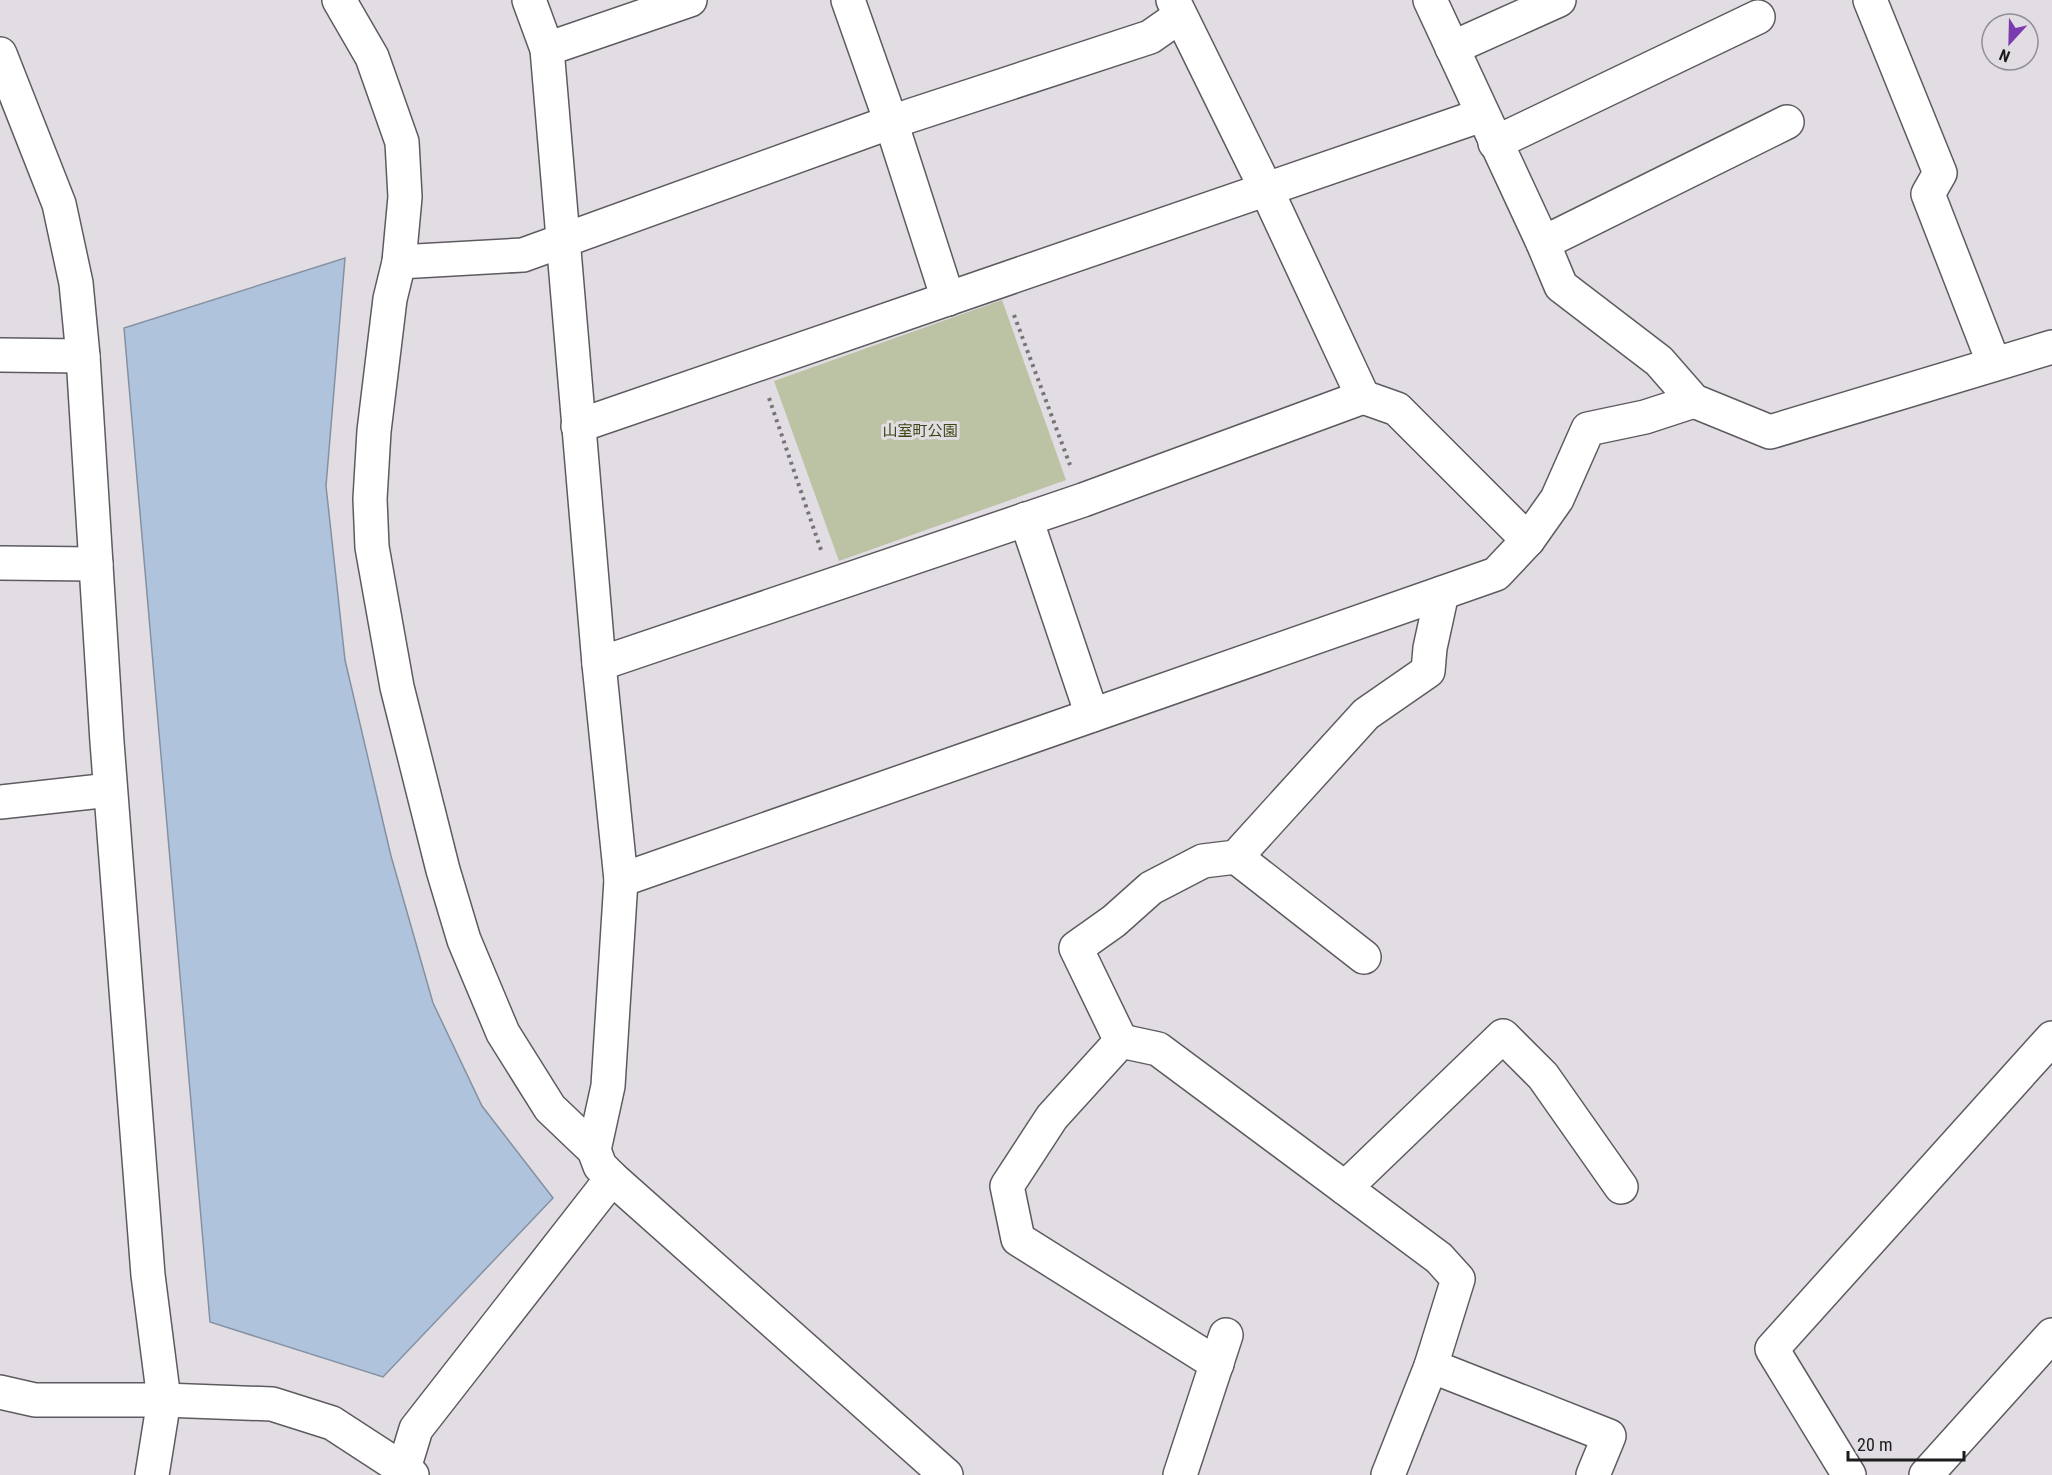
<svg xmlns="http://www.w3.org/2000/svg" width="2052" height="1475" font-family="'Roboto Condensed','Noto Sans JP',sans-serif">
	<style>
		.green { fill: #bcc2a4 }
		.water { fill: #b0c3dc; stroke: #8491a3; stroke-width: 1.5 }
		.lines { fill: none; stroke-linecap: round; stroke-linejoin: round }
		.minor-casing { stroke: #5e5b60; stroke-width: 36 }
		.path { stroke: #777578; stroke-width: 4; stroke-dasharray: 3 4.5; stroke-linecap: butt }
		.minor { stroke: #fff; stroke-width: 33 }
		.labels { text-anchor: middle; stroke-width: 6; stroke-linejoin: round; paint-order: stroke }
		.park-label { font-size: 15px; fill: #3e4412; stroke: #e1dde3 }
	</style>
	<rect width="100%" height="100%" fill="#e1dde3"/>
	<polygon class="green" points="1002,300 1066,480 839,561 774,381"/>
	<polygon class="water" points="345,258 326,486 345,660 391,856 433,1003 482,1106 553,1198 383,1377 210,1322 124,328"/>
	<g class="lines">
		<defs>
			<g id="minor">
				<polyline points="339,0 372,57 402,142 405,197 399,262 390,299 374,431 370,499 372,547 397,687 443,870 464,940 503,1033 550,1108 594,1150 600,1166 612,1178 946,1475"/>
				<polyline points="529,0 547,49 599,664 621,880 608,1086 594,1150"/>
				<polyline points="848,0 891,122 948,299"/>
				<polyline points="1173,0 1267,191 1363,397"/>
				<polyline points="1430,0 1543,243 1561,286 1659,361 1694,401 1770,432 2052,347"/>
				<polyline points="1870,0 1940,173 1928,194 1994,364"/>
				<polyline points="1452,48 1559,0"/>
				<polyline points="547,49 690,0"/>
				<polyline points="0,54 59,204 76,283 83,356 107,742 148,1275 164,1400 152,1475"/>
				<polyline points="1495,143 1758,17"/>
				<polyline points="1543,243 1787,122"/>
				<polyline points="399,262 523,255 891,122 1150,37 1180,16"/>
				<polyline points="0,355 83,356"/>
				<polyline points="578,426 1482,115"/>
				<polyline points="1026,519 1092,715"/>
				<polyline points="0,563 96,564"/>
				<polyline points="599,664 1083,500 1363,397 1397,409 1528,540 1557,499 1588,429 1645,417 1694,401"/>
				<polyline points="0,802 110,790"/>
				<polyline points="1236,857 1364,957"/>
				<polyline points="621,880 1496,574 1528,540"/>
				<polyline points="1121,1041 1158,1049 1439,1258 1458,1279 1431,1366"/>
				<polyline points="1345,1188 1503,1036 1543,1076 1621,1187"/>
				<polyline points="1217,1364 1018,1239 1007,1186 1052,1117 1121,1041 1076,948 1114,921 1151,888 1203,861 1236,857 1366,714 1428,671 1430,648 1442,593"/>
				<polyline points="0,1392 35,1400 164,1400 272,1404 332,1423 412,1475"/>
				<polyline points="402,1475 416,1429 612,1178"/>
				<polyline points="1180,1475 1226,1335"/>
				<polyline points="1388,1475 1431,1366 1609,1436 1593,1475"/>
				<polyline points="1849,1475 1772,1349 2052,1038"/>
				<polyline points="1926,1475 2052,1335"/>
			</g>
		</defs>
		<use href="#minor" class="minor-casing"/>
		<g class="path">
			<polyline points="1014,315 1070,465"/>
			<polyline points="769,398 821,550"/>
		</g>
		<use href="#minor" class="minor"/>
	</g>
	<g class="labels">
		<g class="park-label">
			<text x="920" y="436">山室町公園</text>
		</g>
	</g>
	<g transform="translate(2010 42) rotate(202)"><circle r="28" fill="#e1dde3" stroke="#928f94" stroke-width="1.5"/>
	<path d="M0-4.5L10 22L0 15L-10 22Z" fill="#7b3aaf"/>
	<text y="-9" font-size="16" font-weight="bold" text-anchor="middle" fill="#1c1b1d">N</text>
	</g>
	<path d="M1848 1451v9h116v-9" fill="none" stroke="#1c1b1d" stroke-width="3"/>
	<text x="1857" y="1451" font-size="18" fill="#1c1b1d" stroke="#e1dde3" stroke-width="4.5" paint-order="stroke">20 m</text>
</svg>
